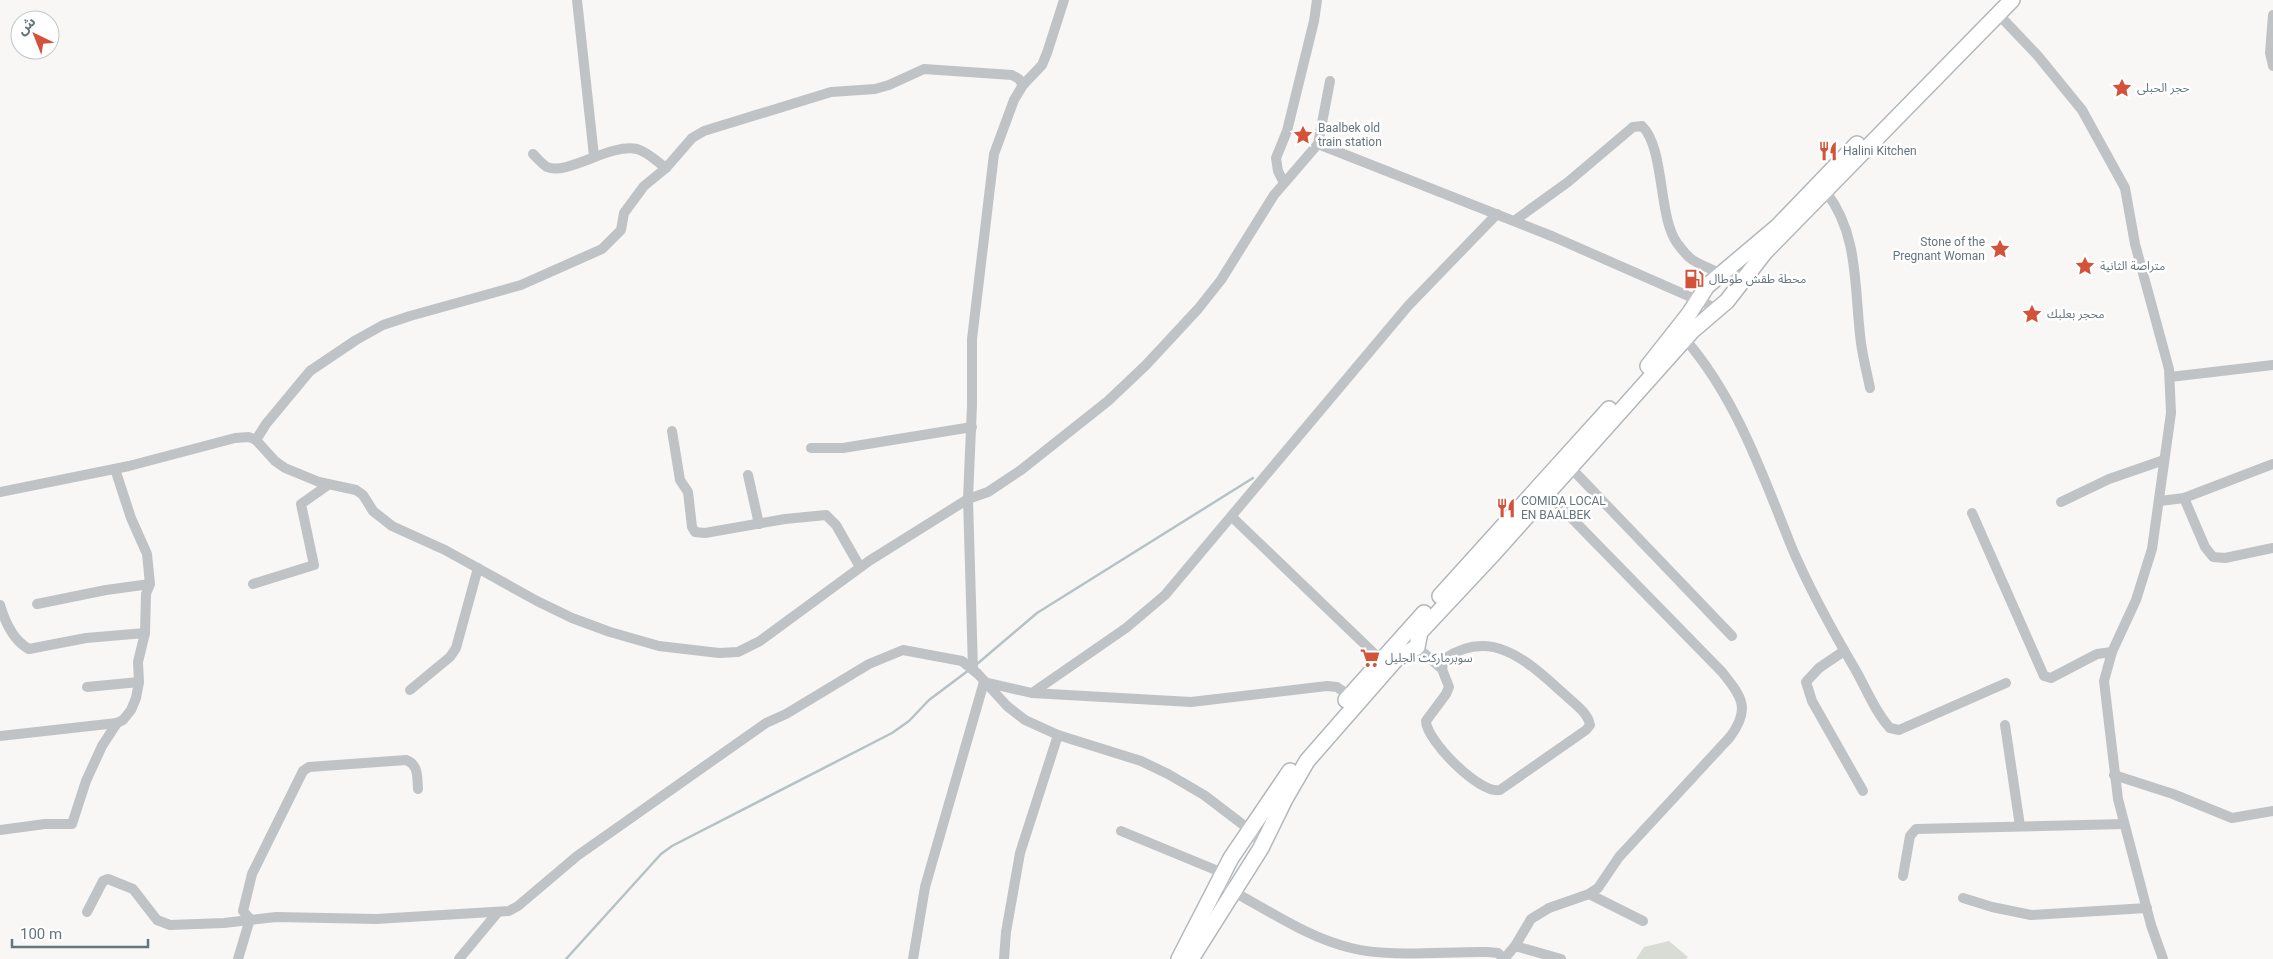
<svg xmlns="http://www.w3.org/2000/svg" width="2273" height="959" font-family="Roboto,'Noto Sans Arabic',sans-serif">
	<style>
		.green { fill: #d8dcd5 }
		.lines { fill: none; stroke-linecap: round; stroke-linejoin: round }
		.stream { stroke: #b6c2c5; stroke-width: 2.5 }
		.secondary-casing { stroke: #b1b7bb; stroke-width: 18 }
		.street { stroke: #bfc3c6; stroke-width: 10 }
		.secondary { stroke: #fff; stroke-width: 15 }
		.labels { text-anchor: middle; stroke-width: 5; stroke-linejoin: round; paint-order: stroke }
		.poi-label { font-size: 12px; fill: #65757d; stroke: #fff; text-anchor: start }
	</style>
	<rect width="100%" height="100%" fill="#f8f7f5"/>
	<polygon class="green" points="1669,941 1688,957 1686,959 1636,959 1644,947"/>
	<g class="lines">
		<g class="stream">
			<polyline points="977,664 1037,613 1253,478"/>
			<polyline points="566,959 661,854 672,846 892,733 909,721 929,700 969,670"/>
		</g>
		<defs>
			<g id="secondary">
				<polyline points="1648,366 1689,314 1707,286 1777,227 1857,144"/>
				<polyline points="1440,596 1609,409"/>
				<polyline points="1346,700 1424,613"/>
				<polyline points="1179,959 1231,858 1290,771"/>
				<polyline points="1191,959 1261,848 1285,799 1307,761 1397,658 1417,647 1420,632 1494,553 1692,331 1727,301 1765,252 2012,0"/>
			</g>
		</defs>
		<use href="#secondary" class="secondary-casing"/>
		<g class="street">
			<polyline points="577,0 594,156"/>
			<polyline points="1999,15 2038,56 2082,110 2125,188 2135,244 2169,369 2171,413 2152,549 2136,600 2112,652 2104,681 2118,799 2151,925 2163,959"/>
			<polyline points="2273,15 2270,53 2273,66"/>
			<polyline points="1318,144 1554,237 1718,309"/>
			<path d="M533 154C537 158 542 164 547 167 567 176 610 143 637 149 648 152 657 162 666 168"/>
			<polyline points="1284,183 1278,171 1276,158 1287,131 1314,21 1317,0"/>
			<path d="M1826 192C1860 235 1854 292 1861 343 1863 358 1867 373 1870 388"/>
			<path d="M1514 221 1568 182 1633 127 1642 126C1665 148 1658 217 1677 243 1681 248 1685 254 1690 258 1703 269 1731 272 1736 290"/>
			<path d="M1685 339C1737 399 1763 476 1792 548 1810 590 1832 630 1855 669 1866 688 1875 712 1890 728L1899 730 2006 683"/>
			<polyline points="2170,377 2273,365"/>
			<polyline points="672,431 680,480 688,492 692,527 695,532 705,533 785,519 826,515 836,525 860,567"/>
			<polyline points="256,440 275,461 285,468 319,482 356,490 363,495 373,511 392,526 445,550 537,601 572,618 610,632 659,646 719,653 738,652 760,641 869,561 968,499 988,492 1021,470 1108,401 1146,365 1198,309 1221,280 1274,195 1318,144 1330,81"/>
			<polyline points="811,448 843,448 972,427"/>
			<polyline points="1570,467 1732,636"/>
			<polyline points="748,475 759,524"/>
			<polyline points="0,492 129,466 235,438 249,437 256,440 266,424 310,371 356,340 383,325 410,316 521,285 602,249 621,230 624,213 644,186 666,168 692,138 704,131 831,92 875,89 889,85 924,69 1012,75 1019,79 1023,85"/>
			<polyline points="2184,498 2205,547 2213,557 2225,558 2273,548"/>
			<polyline points="2160,501 2184,498 2273,464"/>
			<polyline points="2061,502 2109,479 2164,460"/>
			<polyline points="1972,513 2044,676 2051,678 2097,654 2112,652"/>
			<polyline points="1232,517 1381,660"/>
			<polyline points="253,584 314,565 301,504 328,485"/>
			<polyline points="37,604 106,590 150,584"/>
			<path d="M0 605C5 622 14 641 29 649L86 638 145 633"/>
			<path d="M1417 647 1442 669 1449 687 1446 694 1426 721C1426 740 1480 795 1500 790L1586 730 1590 725C1588 712 1572 702 1563 693 1528 662 1492 626 1444 659L1442 669"/>
			<polyline points="1844,651 1819,668 1806,682 1812,701 1863,791"/>
			<polyline points="973,669 968,499 972,405 972,339 994,154 1014,100 1023,85 1042,65 1047,53 1064,0"/>
			<polyline points="87,687 139,682"/>
			<polyline points="410,690 450,657 456,648 478,568"/>
			<polyline points="1032,693 1126,628 1165,595 1408,306 1497,214"/>
			<polyline points="2005,725 2020,826"/>
			<polyline points="0,736 117,723"/>
			<polyline points="2114,775 2173,794 2232,818 2273,811"/>
			<polyline points="0,830 45,824 72,824 86,781 102,746 117,723 123,720 131,710 136,698 139,682 138,662 145,633 146,594 150,584 147,554 131,518 115,469"/>
			<polyline points="1121,831 1223,873"/>
			<path d="M1222 876 1226 887 1234 892C1271 912 1309 938 1351 948 1390 958 1446 951 1488 952L1498 953 1504 959"/>
			<polyline points="1903,876 1910,836 1916,829 2124,824"/>
			<polyline points="1589,894 1643,921"/>
			<polyline points="1963,898 1992,907 2031,915 2147,908"/>
			<polyline points="87,912 103,881 108,879 133,889 157,920 170,925 224,923 276,917 376,919 509,911 518,906 577,856 766,723 786,714 869,664 903,650 962,661 978,674 1007,706 1025,720 1058,735 1141,761 1168,774 1204,795 1250,830 1257,837 1261,848"/>
			<path d="M250 919 243 911 252 874 303 771 309 767 406 760C419 765 417 777 418 789"/>
			<polyline points="1515,946 1561,959"/>
			<polyline points="238,959 250,919"/>
			<polyline points="459,959 498,912"/>
			<polyline points="913,959 925,887 984,682 1032,693 1191,702 1327,686 1337,687 1350,696"/>
			<polyline points="1004,959 1006,932 1020,853 1058,735"/>
			<path d="M1504 959 1515 946 1531 919 1549 908 1589 894 1598 888 1619 857 1730 737C1751 709 1742 697 1722 672L1547 493"/>
		</g>
		<use href="#secondary" class="secondary"/>
	</g>
	<defs>
		<symbol id="sight-bare" viewBox="-9 -9 18 18"><path d="M0-6L1.8-2.2L6-1.7L2.9 1.2L3.7 5.4L0 3.3L-3.7 5.4L-2.9 1.2L-6-1.7L-1.8-2.2Z" fill="#d35239" stroke="#fff" stroke-width="2.5" paint-order="stroke"/></symbol>
		<symbol id="restaurant-bare" viewBox="-9 -9 18 18"><path d="M-5-6h1v4h1v-4h1v4h1v-4h1v5L-1.5 .5V6h-2V.5L-5-1ZM5-6V6H3V1.5H1.5Q1.5-4 5-6Z" fill="#d35239" stroke="#fff" stroke-width="2.5" paint-order="stroke"/></symbol>
		<symbol id="fuel-bare" viewBox="-9 -9 18 18"><path d="M-5.5-6h7V0h2V4h1.3V-2.5L3-4.5l.8-.8L6-3V5H2.5V1h-1V6h-7ZM-4.2-4.7v3.2H.2V-4.7Z" fill="#d35239" stroke="#fff" stroke-width="2.5" paint-order="stroke"/></symbol>
		<symbol id="supermarket-bare" viewBox="-9 -9 18 18"><path d="M-6-5.5h2.5l.6 2H6L4.5 2H-2.5L-4.4-4H-6ZM-1.5 3.2a1.3 1.3 0 1 0 .1 0ZM3 3.2a1.3 1.3 0 1 0 .1 0Z" fill="#d35239" stroke="#fff" stroke-width="2.5" paint-order="stroke"/></symbol>
	</defs>
	<g fill-rule="evenodd">
		<use href="#sight-bare" x="2108" y="74" width="28" height="28"/>
		<use href="#sight-bare" x="1289" y="121" width="28" height="28"/>
		<use href="#restaurant-bare" x="1814" y="137" width="28" height="28"/>
		<use href="#sight-bare" x="1986" y="235" width="28" height="28"/>
		<use href="#sight-bare" x="2071" y="252" width="28" height="28"/>
		<use href="#fuel-bare" x="1680" y="265" width="28" height="28"/>
		<use href="#sight-bare" x="2018" y="300" width="28" height="28"/>
		<use href="#restaurant-bare" x="1492" y="494" width="28" height="28"/>
		<use href="#supermarket-bare" x="1356" y="644" width="28" height="28"/>
	</g>
	<g class="labels">
		<g class="poi-label">
			<text x="2137" y="92">حجر الحبلى</text>
			<text x="1318" y="132">Baalbek old<tspan x="1318" dy="14">train station</tspan></text>
			<text x="1843" y="155">Halini Kitchen</text>
			<text x="1985" y="246" text-anchor="end">Stone of the<tspan x="1985" dy="14">Pregnant Woman</tspan></text>
			<text x="2100" y="270">متراصة الثانية</text>
			<text x="1709" y="283">محطة طقش طوطال</text>
			<text x="2047" y="318">محجر بعلبك</text>
			<text x="1521" y="505">COMIDA LOCAL<tspan x="1521" dy="14">EN BAALBEK</tspan></text>
			<text x="1385" y="662">سوبرماركت الجليل</text>
		</g>
	</g>
	<g transform="translate(35 35) rotate(317)"><circle r="24" fill="#ffffff" stroke="#c1c8cb"/>
	<path d="M0-4L9 19L0 12L-9 19Z" fill="#d35239"/>
	<text y="-8" font-size="14" font-weight="bold" text-anchor="middle" fill="#65757d">ش</text>
	</g>
	<path d="M12 939v8h136v-8" fill="none" stroke="#65757d" stroke-width="2.5"/>
	<text x="20" y="939" font-size="15" fill="#65757d" stroke="#ffffff" stroke-width="4" paint-order="stroke">100 m</text>
</svg>
